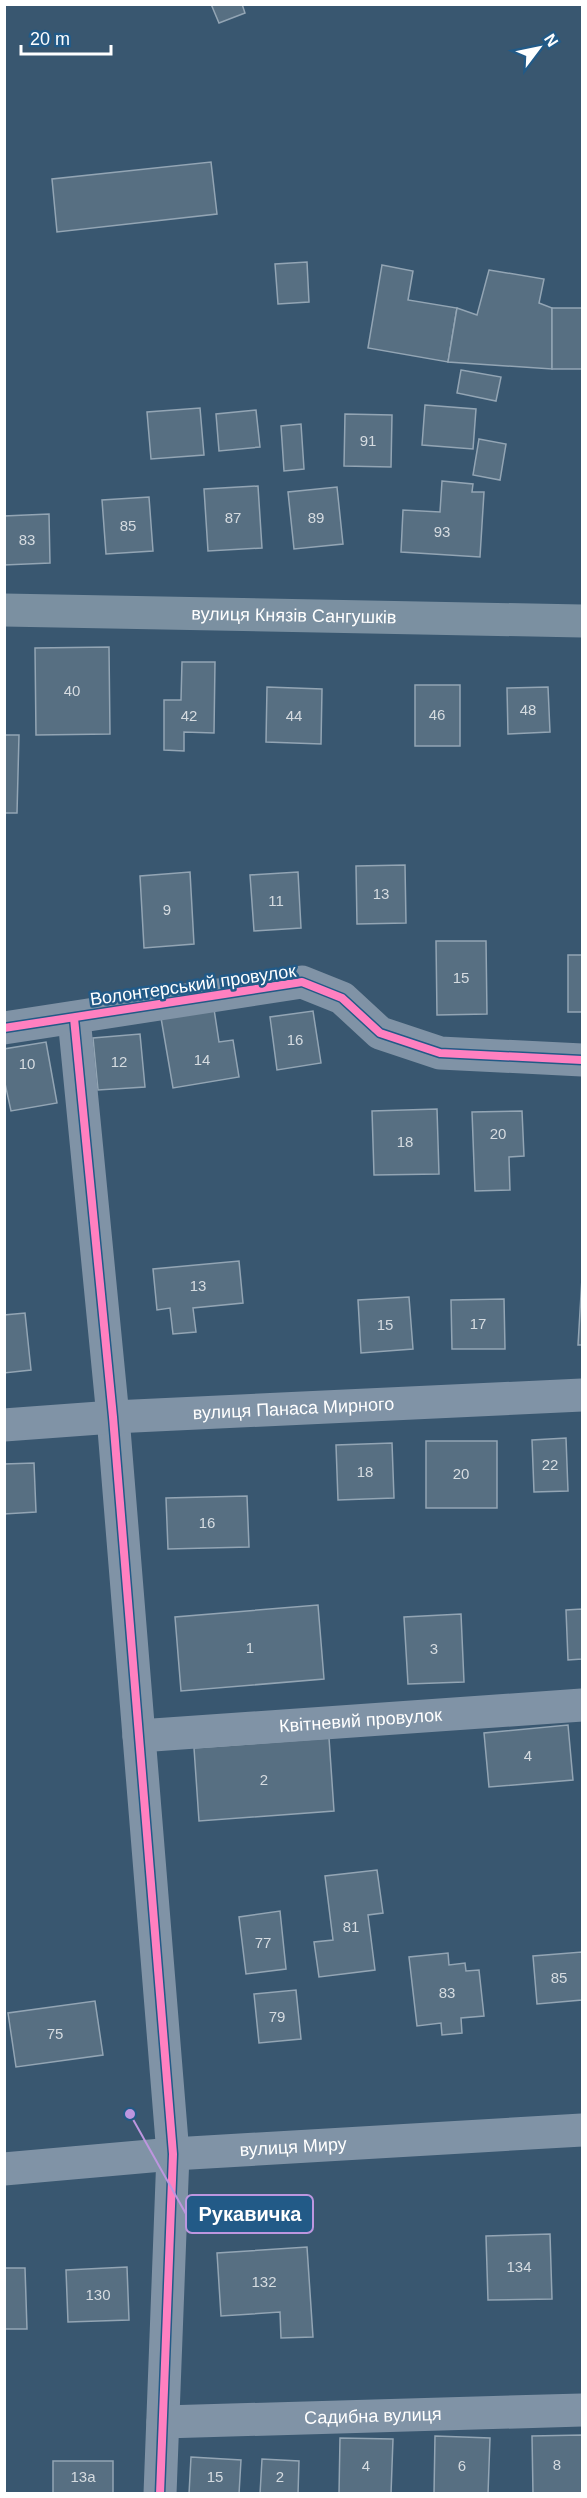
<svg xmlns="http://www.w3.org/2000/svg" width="587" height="2498" font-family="Arial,sans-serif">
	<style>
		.building { fill: #576f82; stroke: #93a5b4; stroke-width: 1.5 }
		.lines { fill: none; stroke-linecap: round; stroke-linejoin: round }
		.minor { stroke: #8093a6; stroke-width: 33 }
		.secondary { stroke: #7b90a1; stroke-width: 33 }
		.cycleway-casing { stroke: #225a87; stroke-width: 11 }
		.cycleway { stroke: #ff80c0; stroke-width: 8 }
		.labels { text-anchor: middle; stroke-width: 5; stroke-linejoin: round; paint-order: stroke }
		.number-label { font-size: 15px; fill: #d5dbe0 }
		.street-label { font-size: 18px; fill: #fff; stroke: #225a87 }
		.leader { fill: none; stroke: #bd96df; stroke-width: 2 }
		.callout-dot { fill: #bd96df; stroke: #225a87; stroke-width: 2 }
		.callout { fill: #225a87; stroke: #bd96df; stroke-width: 2 }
		.callout-label { font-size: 20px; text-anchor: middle; font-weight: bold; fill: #fff }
	</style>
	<rect width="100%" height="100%" fill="#395770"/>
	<g class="building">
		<polygon points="211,4 242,4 245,13 219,23"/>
		<polygon points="211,162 217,214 57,232 52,179"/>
		<polygon points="307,262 309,302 278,304 275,264"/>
		<polygon points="382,265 413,271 408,300 457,308 448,362 368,348"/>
		<polygon points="489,270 544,279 539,303 552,308 552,369 448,362 457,308 477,315"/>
		<rect x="552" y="308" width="30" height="61"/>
		<polygon points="461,370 501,377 496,401 457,393"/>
		<polygon points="425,405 476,409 473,449 422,445"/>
		<polygon points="200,408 204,455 151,459 147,412"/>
		<polygon points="256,410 260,447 219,451 216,414"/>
		<polygon points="345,414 392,415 391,467 344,466"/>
		<polygon points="301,424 304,469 284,471 281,426"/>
		<polygon points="479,439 506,444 500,480 473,475"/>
		<polygon points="442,481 473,484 472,492 484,492 480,557 401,552 403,510 440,512"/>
		<polygon points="258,486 262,548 208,551 204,489"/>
		<polygon points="337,487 343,544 294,549 288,492"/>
		<polygon points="149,497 153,551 106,554 102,500"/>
		<polygon points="49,514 50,563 4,565 4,516"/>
		<polygon points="109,647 110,734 36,735 35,648"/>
		<polygon points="182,662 215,662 214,733 184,732 184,751 164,750 164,700 181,700"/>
		<rect x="415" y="685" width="45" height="61"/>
		<polygon points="267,687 322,689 321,744 266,742"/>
		<polygon points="548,687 550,732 508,734 507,688"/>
		<polygon points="4,735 19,735 17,813 4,813"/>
		<polygon points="405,865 406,923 357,924 356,866"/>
		<polygon points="190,872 194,944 144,948 140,876"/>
		<polygon points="298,872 301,928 254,931 250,875"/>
		<polygon points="436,941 486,941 487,1014 437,1015"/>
		<rect x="568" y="955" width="14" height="57"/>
		<polygon points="214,1009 219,1042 233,1040 239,1077 173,1088 161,1018"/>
		<polygon points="313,1011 321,1063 277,1070 270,1017"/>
		<polygon points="140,1034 145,1087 98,1090 93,1038"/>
		<polygon points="46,1042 57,1103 11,1111 4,1079 4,1049"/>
		<polygon points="437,1109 439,1174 374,1175 372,1111"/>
		<polygon points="522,1111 524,1156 509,1157 510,1190 475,1191 472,1112"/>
		<polygon points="239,1261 243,1303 193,1308 196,1332 173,1334 170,1308 157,1310 153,1269"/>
		<polygon points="582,1278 582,1345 578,1345"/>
		<polygon points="409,1297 413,1349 361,1353 358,1300"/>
		<polygon points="504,1299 505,1349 452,1349 451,1300"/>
		<polygon points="25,1313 31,1370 4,1373 4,1315"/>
		<polygon points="566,1438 568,1491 534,1492 532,1440"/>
		<rect x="426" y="1441" width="71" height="67"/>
		<polygon points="392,1443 394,1498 338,1500 336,1445"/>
		<polygon points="34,1463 36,1512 4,1514 4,1464"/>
		<polygon points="247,1496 249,1547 168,1549 166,1498"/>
		<polygon points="318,1605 324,1679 181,1691 175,1617"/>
		<polygon points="582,1609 582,1659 568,1660 566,1610"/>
		<polygon points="461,1614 464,1682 408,1684 404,1617"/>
		<polygon points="568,1725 573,1780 489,1787 484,1733"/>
		<polygon points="329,1738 334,1811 199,1821 194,1748"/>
		<polygon points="377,1870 383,1913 368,1915 375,1970 319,1977 314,1942 333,1940 325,1876"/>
		<polygon points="280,1911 286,1969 246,1974 239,1917"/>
		<polygon points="582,1952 582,2000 537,2004 533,1956"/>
		<polygon points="448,1953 449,1965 465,1963 466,1971 479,1970 484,2016 461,2018 462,2033 442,2035 441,2023 417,2026 409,1957"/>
		<polygon points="296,1990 301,2039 259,2043 254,1994"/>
		<polygon points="95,2001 103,2055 16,2067 8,2013"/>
		<polygon points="550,2234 552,2299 488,2300 486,2236"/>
		<polygon points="307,2247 313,2337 281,2338 280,2312 221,2316 217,2253"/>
		<polygon points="127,2267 129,2320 68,2322 66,2270"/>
		<polygon points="4,2268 25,2268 27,2329 4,2329"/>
		<polygon points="582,2435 582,2494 533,2494 532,2436"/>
		<polygon points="435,2436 490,2438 488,2494 434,2494"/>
		<polygon points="340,2438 393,2439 391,2494 339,2494"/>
		<polygon points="191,2457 241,2460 239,2494 189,2494"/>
		<polygon points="262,2459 299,2461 298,2494 260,2494"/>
		<rect x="53" y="2461" width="60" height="33"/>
	</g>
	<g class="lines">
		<g class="minor">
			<polyline points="74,1018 113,1417 173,2154 160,2494"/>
			<polyline points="4,1028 302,982 342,998 380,1033 440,1053 582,1060"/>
			<path id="s1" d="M4 1425 113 1417 582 1395"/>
			<path id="s2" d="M139 1736 582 1705"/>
			<path id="s3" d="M4 2169 173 2154 582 2130"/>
			<path id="s4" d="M163 2422 582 2410"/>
		</g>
		<path class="secondary" id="s5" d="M4 610 582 621"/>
		<defs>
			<g id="cycleway">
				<polyline points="74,1018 113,1417 173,2154 160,2494"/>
				<polyline points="4,1028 302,982 342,998 380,1033 440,1053 582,1060"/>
			</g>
		</defs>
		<use href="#cycleway" class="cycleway-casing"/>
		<use href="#cycleway" class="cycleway"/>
	</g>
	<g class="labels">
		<g class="number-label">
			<text x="368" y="446">91</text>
			<text x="233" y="523">87</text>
			<text x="316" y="523">89</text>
			<text x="128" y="531">85</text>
			<text x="442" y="537">93</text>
			<text x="27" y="545">83</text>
			<text x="72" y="696">40</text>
			<text x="528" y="715">48</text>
			<text x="437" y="720">46</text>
			<text x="189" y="721">42</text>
			<text x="294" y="721">44</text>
			<text x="381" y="899">13</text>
			<text x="276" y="906">11</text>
			<text x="167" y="915">9</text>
			<text x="461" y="983">15</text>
			<text x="295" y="1045">16</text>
			<text x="202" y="1065">14</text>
			<text x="119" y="1067">12</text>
			<text x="27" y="1069">10</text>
			<text x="498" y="1139">20</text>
			<text x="405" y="1147">18</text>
			<text x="198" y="1291">13</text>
			<text x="478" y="1329">17</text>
			<text x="385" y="1330">15</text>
			<text x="550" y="1470">22</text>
			<text x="365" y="1477">18</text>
			<text x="461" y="1479">20</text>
			<text x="207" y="1528">16</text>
			<text x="250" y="1653">1</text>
			<text x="434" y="1654">3</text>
			<text x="528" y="1761">4</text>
			<text x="264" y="1785">2</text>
			<text x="351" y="1932">81</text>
			<text x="263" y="1948">77</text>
			<text x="559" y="1983">85</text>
			<text x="447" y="1998">83</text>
			<text x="277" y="2022">79</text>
			<text x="55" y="2039">75</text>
			<text x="519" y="2272">134</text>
			<text x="264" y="2287">132</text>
			<text x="98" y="2300">130</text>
			<text x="557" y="2470">8</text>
			<text x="366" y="2471">4</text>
			<text x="462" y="2471">6</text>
			<text x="83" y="2482">13а</text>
			<text x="215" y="2482">15</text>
			<text x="280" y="2482">2</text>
		</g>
		<g class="street-label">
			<text dy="6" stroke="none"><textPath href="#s5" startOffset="290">вулиця Князів Сангушків</textPath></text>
			<text transform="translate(193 985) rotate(-8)" y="6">Волонтерський провулок</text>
			<text dy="6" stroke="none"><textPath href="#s1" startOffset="290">вулиця Панаса Мирного</textPath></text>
			<text dy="6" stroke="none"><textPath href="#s2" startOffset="222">Квітневий провулок</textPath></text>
			<text dy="6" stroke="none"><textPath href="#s3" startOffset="290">вулиця Миру</textPath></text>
			<text dy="6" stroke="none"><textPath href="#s4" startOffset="210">Садибна вулиця</textPath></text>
		</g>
	</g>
	<path class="leader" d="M130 2114L186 2214"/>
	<circle class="callout-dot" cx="130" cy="2114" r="6"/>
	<rect class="callout" x="186" y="2195" width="127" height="38" rx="6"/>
	<g class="callout-label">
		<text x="250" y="2221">Рукавичка</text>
	</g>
	<rect width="587" height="2498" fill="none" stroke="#ffffff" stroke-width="12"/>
	<g transform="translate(539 48) rotate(58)" stroke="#225a87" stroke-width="4.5" paint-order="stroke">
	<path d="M0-4.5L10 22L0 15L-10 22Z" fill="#ffffff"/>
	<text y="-9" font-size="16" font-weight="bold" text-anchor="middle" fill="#ffffff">N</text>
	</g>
	<path d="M21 45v9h90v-9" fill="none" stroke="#ffffff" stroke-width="3"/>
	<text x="30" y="45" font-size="18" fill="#ffffff" stroke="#225a87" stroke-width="4.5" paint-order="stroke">20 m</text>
</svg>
